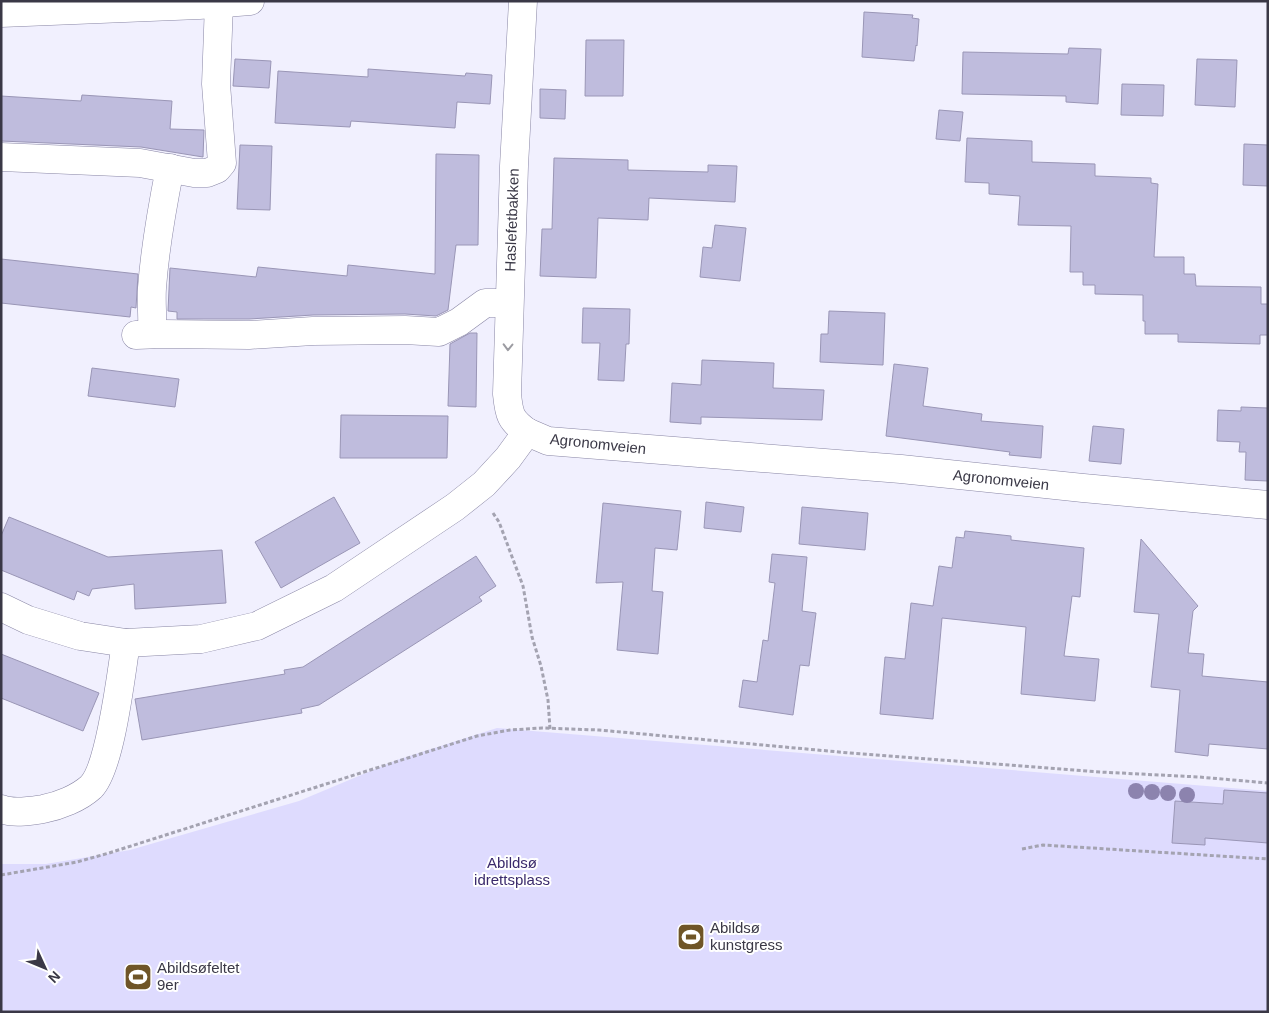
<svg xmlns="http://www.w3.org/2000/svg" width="1269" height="1013" font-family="Helvetica,sans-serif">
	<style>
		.green { fill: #dedbfe }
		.building { fill: #bfbcdd; stroke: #9a96b6 }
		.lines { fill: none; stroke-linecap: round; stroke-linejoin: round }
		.minor-casing { stroke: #8986a5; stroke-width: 29 }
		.major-casing { stroke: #8986a5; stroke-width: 29 }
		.path { stroke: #a4a3b1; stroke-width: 3; stroke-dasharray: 4 2.5; stroke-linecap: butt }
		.minor { stroke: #fff; stroke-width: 28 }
		.major { stroke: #fff; stroke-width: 28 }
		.tree { fill: #8c83ae }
		.oneway { stroke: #9c9ca2 }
		.labels { text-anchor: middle; stroke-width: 4; stroke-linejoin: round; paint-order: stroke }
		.street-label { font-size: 15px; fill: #3a3846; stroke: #fff }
		.park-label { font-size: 15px; fill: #3a2a6c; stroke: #fff }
		.poi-label { font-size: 15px; fill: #3a3846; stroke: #fff; text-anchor: start }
	</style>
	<rect width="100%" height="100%" fill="#f1f0fe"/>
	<polygon class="green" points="497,728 1268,791 1268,1012 1,1012 1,864 46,864 130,850 299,801 397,760"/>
	<g class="building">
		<polygon points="864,12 913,15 912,18 919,19 917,46 916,45 914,61 862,57"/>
		<polygon points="586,40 624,40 623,96 585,96"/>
		<polygon points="1069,48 1101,49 1098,104 1066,102 1066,96 962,94 963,52 1068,54"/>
		<polygon points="235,59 271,61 269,88 233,86"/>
		<polygon points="1197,59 1237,60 1235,107 1195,105"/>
		<polygon points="368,69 465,76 466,73 492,75 490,104 457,102 455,128 351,121 350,127 275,123 278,71 368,77"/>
		<polygon points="1122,84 1164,85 1163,116 1121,115"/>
		<polygon points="540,89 566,90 565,119 540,118"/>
		<polygon points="82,95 172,101 170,129 204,130 203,157 141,147 1,141 1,96 81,101"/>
		<polygon points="939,110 963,112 960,141 936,139"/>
		<polygon points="967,138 1032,141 1032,162 1095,164 1095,176 1151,178 1151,183 1158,184 1154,257 1184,257 1184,274 1195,274 1196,286 1261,287 1261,304 1268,304 1268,335 1260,335 1260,344 1178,342 1178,334 1145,334 1145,321 1143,321 1143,295 1095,294 1095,285 1083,285 1083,272 1070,272 1071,226 1018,225 1020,196 989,194 989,183 965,182"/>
		<polygon points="1244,144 1268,145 1268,186 1243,185"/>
		<polygon points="240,145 272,146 270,210 237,209"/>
		<polygon points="436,154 479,155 478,245 456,245 448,310 436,316 405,314 313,315 249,319 177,319 177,312 168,311 170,268 256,277 258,267 347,276 348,265 435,274"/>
		<polygon points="554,158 628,160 628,170 708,172 708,165 737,166 735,202 649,198 648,220 598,218 596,278 540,276 542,229 552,229"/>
		<polygon points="715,225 746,228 740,281 700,277 703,247 712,248"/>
		<polygon points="1,259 138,274 136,308 131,307 130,317 1,303"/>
		<polygon points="583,308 630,309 629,344 626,344 624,381 598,380 600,343 582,343"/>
		<polygon points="829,311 885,313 883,365 820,362 821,334 828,334"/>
		<polygon points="470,333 477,333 476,407 448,406 450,344"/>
		<polygon points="702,360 774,363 773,388 824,390 822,420 701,417 701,424 670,422 672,383 701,385"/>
		<polygon points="894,364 928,368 923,406 982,414 981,421 1043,426 1041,458 1009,455 1010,452 886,436"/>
		<polygon points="92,368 179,379 175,407 88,396"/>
		<polygon points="1241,407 1268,408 1268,481 1245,480 1246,452 1239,452 1240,442 1217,441 1218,410 1241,411"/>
		<polygon points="341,415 448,416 447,458 340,458"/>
		<polygon points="1093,426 1124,429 1121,464 1089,461"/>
		<polygon points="334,497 360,543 281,588 255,542"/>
		<polygon points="706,502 744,507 741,532 704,528"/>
		<polygon points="603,503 681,511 677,550 655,548 652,591 663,592 658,654 617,650 623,582 596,583"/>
		<polygon points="802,507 868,513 865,550 799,544"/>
		<polygon points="9,517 108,557 222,550 226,603 135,609 134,584 92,589 89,596 77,591 74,600 1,570 1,536"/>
		<polygon points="965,531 1011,536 1011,540 1084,548 1080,597 1072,596 1064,656 1099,659 1095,701 1021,694 1026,627 942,618 933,719 880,714 885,657 905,659 911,603 933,606 939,566 952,568 956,537 964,538"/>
		<polygon points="1141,539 1198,606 1193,611 1188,653 1204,654 1202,676 1268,682 1268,749 1209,744 1208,756 1175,752 1180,690 1151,687 1159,614 1134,612"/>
		<polygon points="772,554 807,557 802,611 816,613 809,666 800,665 793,715 739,707 743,680 757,682 763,640 768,641 775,583 769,582"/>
		<polygon points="476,556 496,586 479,597 482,601 319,705 301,709 302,713 142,740 135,699 285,674 284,670 303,667"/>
		<polygon points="1,654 99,693 83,731 1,698"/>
		<polygon points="1224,790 1268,793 1268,843 1205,838 1205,845 1172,843 1175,801 1223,804"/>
	</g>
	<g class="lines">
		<defs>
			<g id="minor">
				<path d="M523 1 514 166 507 394C509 414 510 420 527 432"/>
				<polyline points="1,157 140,163 194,173 207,173 217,169 222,163 216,84 219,3"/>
				<path d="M152 334C153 319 151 303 152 288 155 247 162 208 170 168"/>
				<polyline points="136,335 162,334 249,335 313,331 405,330 439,332 459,322 485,303 509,303"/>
				<polyline points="1,607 28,620 80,636 126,643 201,639 257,626 334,588 455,507 484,484 508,458 527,432 548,441 901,469 1083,488 1268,505"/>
				<path d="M1 809C13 814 30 811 43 809 59 806 79 798 91 787 111 767 121 673 126 643"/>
			</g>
			<polyline id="major" points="1,13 199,5 250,1"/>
		</defs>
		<use href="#minor" class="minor-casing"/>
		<use href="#major" class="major-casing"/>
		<g class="path">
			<polyline points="493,513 499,522 523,586 532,637 541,666 548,700 550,729"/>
			<polyline points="1022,849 1043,845 1268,859"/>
			<polyline points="1,875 77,862 109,853 477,736 510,730 542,728 599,730 850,753 1100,772 1199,777 1268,783"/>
		</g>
		<use href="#minor" class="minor"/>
		<use href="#major" class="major"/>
	</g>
	<g class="tree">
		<circle cx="1136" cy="791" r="8"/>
		<circle cx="1152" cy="792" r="8"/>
		<circle cx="1168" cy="793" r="8"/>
		<circle cx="1187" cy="795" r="8"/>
	</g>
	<defs><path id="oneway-chevron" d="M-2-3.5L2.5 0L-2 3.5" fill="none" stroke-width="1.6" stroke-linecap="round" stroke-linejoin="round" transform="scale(1.25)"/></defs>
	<use class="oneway" href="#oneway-chevron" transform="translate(508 347) rotate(91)"/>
	<defs>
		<symbol id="stadium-square" viewBox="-11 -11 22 22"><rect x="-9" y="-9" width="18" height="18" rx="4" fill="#6f5527" stroke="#fff"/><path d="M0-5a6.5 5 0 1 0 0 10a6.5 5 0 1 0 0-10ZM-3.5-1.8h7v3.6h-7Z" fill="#fff"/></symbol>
	</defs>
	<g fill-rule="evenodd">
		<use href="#stadium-square" x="675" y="921" width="32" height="32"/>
		<use href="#stadium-square" x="122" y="961" width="32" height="32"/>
	</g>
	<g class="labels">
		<g class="street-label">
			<text transform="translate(512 220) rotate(-88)" y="5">Haslefetbakken</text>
			<text transform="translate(598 444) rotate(6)" y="5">Agronomveien</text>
			<text transform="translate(1001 480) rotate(6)" y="5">Agronomveien</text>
		</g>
		<g class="park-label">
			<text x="512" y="868">Abildsø<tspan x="512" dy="17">idrettsplass</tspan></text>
		</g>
		<g class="poi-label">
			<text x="710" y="933">Abildsø<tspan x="710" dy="17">kunstgress</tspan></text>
			<text x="157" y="973">Abildsøfeltet<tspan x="157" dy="17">9er</tspan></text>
		</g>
	</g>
	<rect width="1269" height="1013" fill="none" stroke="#3a3846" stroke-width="5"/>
	<g transform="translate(45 968) rotate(134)" stroke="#ffffff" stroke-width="4" paint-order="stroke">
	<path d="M0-4L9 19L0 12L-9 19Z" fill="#3a3846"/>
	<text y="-8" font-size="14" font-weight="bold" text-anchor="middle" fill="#3a3846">N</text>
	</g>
</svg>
